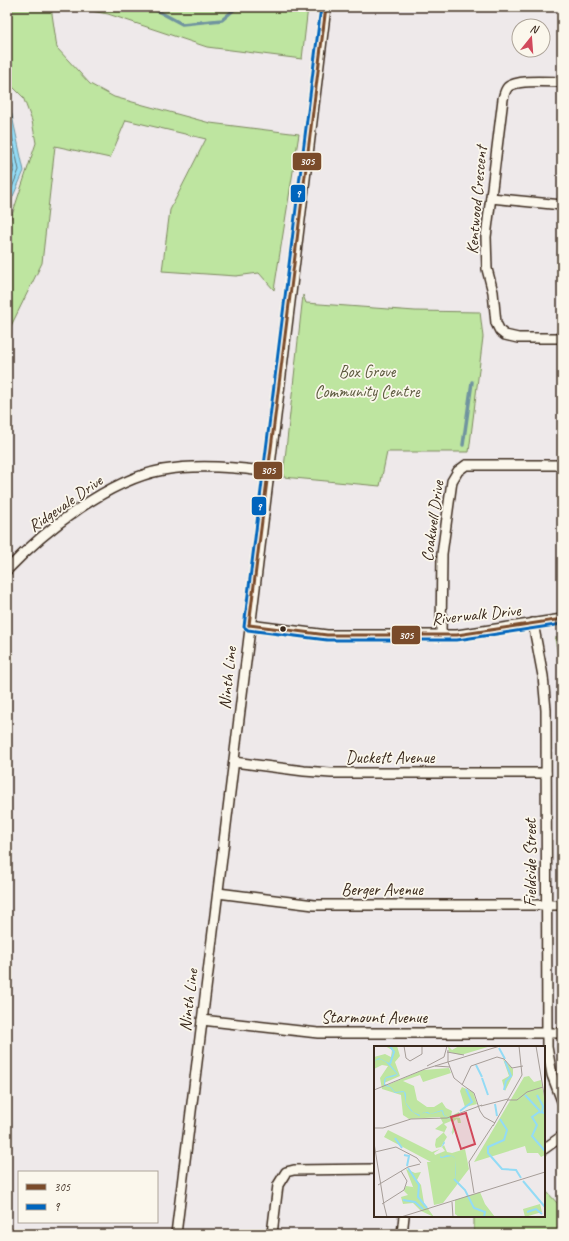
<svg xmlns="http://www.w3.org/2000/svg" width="569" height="1241" font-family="Caveat,sans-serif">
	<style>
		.green { fill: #bee5a0; stroke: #7c885f }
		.water { fill: #93dbf5; stroke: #70949f }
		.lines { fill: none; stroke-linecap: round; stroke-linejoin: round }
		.shore { stroke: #5e7174; stroke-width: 1 }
		.stream { stroke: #70949f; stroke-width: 3.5 }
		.minor-casing { stroke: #3b2a1e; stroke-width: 12 }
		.minor { stroke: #fbf7ec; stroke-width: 9 }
		.bus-1-casing { stroke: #fbf7ec; stroke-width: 6 }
		.bus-2-casing { stroke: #fbf7ec; stroke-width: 6 }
		.bus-1 { stroke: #7a4b2a; stroke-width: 3 }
		.bus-2 { stroke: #0065bd; stroke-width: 3 }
		.bus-dot { fill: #3b2a1e; stroke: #fbf7ec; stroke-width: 1.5 }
		.labels { text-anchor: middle; stroke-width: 3.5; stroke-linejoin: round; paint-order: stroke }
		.street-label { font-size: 17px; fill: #3b2a1e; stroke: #fbf7ec }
		.park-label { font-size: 17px; fill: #5c593e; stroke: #fbf7ec }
		.inset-river { fill: none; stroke: #93dbf5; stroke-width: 2 }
		.inset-road { fill: none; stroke: #a69d98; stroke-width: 1 }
		.view { fill: #d1495b; fill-opacity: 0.15; stroke: #d1495b; stroke-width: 2 }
		.inset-edge { fill: none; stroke: #3b2a1e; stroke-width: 2 }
		.line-badge { stroke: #fbf7ec; stroke-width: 1.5 }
		.badge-label { font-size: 11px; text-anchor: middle; font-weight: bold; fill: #fff }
	</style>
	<rect width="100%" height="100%" fill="#eee9ea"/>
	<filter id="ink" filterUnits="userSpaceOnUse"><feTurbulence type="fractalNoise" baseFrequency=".025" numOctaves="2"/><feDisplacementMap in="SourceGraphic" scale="8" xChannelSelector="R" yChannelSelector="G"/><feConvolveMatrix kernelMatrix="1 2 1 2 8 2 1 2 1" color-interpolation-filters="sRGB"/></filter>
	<g filter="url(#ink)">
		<g class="green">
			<polygon points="7,7 51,7 57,48 90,84 114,97 210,123 299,134 274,290 259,273 236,276 162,271 170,210 206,139 126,120 110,158 55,146 42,263 7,334 7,230 36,143 32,121 23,97 7,81"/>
			<polygon points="68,7 308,7 302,59 207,47 108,14"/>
			<polygon points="303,295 306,303 415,311 480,312 483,337 469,452 387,452 380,486 283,477"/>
			<polygon points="562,637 562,678 555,638"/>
			<polygon points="544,1189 562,1208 562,1234 474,1234 474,1216 544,1216"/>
		</g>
		<polygon class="water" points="7,99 9,102 24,171 7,210"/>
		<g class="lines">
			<g class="shore">
				<polyline points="7,112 19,170 7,200"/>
				<polyline points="7,135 14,170 7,187"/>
			</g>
			<g class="stream">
				<polyline points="142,7 156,10 182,24 222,20 237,7"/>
				<polyline points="463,445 472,382"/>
			</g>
			<defs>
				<g id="minor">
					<path d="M562 82C550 82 517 79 508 87 505 90 504 95 503 99L486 237 487 269 493 292 496 323 500 331 505 335 518 338H562"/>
					<polyline points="491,198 562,205"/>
					<path d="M7 570C45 530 108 480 163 470 197 464 235 467 269 472"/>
					<polyline points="533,623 543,676 546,710 547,1047 552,1075 562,1101"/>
					<polyline points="249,625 327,635 457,635 562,619"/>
					<polyline points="441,635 442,554 452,481 458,471 466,465 562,465"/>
					<polyline points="234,762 304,771 331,773 546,773"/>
					<polyline points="218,893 314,905 562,905"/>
					<polyline points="202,1020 318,1033 562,1033"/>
					<polyline points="544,1149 562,1136"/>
					<polyline points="176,1234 326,7"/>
					<polyline points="272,1234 278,1185 286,1172 294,1170 375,1169"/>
					<polyline points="402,1234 404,1216"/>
				</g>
			</defs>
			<use href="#minor" class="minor-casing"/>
			<use href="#minor" class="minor"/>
			<defs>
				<g id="bus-1">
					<polyline points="249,625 326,7"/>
					<polyline points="249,625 327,635 457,635 562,619"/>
				</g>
				<polyline id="bus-2" points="321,7 244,627 248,630 327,640 457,640 562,624"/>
			</defs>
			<use href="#bus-1" class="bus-1-casing"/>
			<use href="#bus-2" class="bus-2-casing"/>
			<use href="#bus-1" class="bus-1"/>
			<use href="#bus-2" class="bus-2"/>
		</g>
	</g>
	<circle class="bus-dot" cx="283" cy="629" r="3.5"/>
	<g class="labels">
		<g class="street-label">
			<text transform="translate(476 200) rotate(-85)" y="6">Kentwood Crescent</text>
			<text transform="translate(65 503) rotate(-35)" y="6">Ridgevale Drive</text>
			<text transform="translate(432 521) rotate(-82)" y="6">Coakwell Drive</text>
			<text transform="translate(476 614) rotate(-6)" y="6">Riverwalk Drive</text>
			<text transform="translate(227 678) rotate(-84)" y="6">Ninth Line</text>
			<text x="390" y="763">Duckett Avenue</text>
			<text transform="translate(530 863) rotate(-90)" y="6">Fieldside Street</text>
			<text x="382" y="895">Berger Avenue</text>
			<text transform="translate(188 1000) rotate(-83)" y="6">Ninth Line</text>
			<text x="374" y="1023">Starmount Avenue</text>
		</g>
		<g class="park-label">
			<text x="367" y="377">Box Grove<tspan x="367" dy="20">Community Centre</tspan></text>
		</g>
	</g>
	<g transform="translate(374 1046)">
		<rect width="171" height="171" fill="#eee9ea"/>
		<path d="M11 0H23L26 10 21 16 26 30 10 37 11 40 49 24 75 22 77 27 49 36 46 29 29 35 40 40 43 54 53 61H60L68 56 72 62 78 65 77 70 85 66V71H79L86 72 87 77H84L83 73 80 75V86L78 89 79 77 77 75 70 78 73 81 70 87 73 91 67 101 62 102 61 99 62 93 70 86 61 83 69 77 66 71 35 73 29 69 27 49 8 43 6 32 14 20 8 19 0 23V11L11 8 17 11 18 4ZM74 0 78 4 85 0H117L87 9 75 6ZM129 13 139 23V29L131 45 128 34 135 30ZM155 30 160 36 167 34 171 57V109L167 111 164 107H153L151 100 100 116 150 31ZM88 41 99 46 103 58 91 61 86 45ZM14 84 58 106 66 103 60 107 61 109 71 105 68 101 70 99 73 106 78 107 91 103 95 123 69 157 60 159 53 116H57L10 91ZM32 123 41 127 47 126 43 134 47 139 50 157 60 171 47 165 39 157 29 158 27 151 34 149 30 145 32 140 39 141 41 146ZM106 146 111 158 121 171H85L81 168V154ZM166 158 168 166 151 171 149 163Z" fill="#bee5a0"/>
		<path d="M5 12 15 17 24 28 21 30 18 31 12 32 11 38 17 41 21 46 29 45 31 46 32 48V57L39 66 46 69 51 66H54L56 68 68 64 69 65 70 69 78 74 79 76 78 85 77 87 70 95 71 97 67 102 66 110 68 111 73 109 79 110 82 113V127L81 135 82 113 78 110 67 112 66 111 67 102 70 95 78 86 79 75 69 69 68 65 57 68H55L53 67 50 66 45 70 37 65 32 58 30 46 21 47 16 41 11 40 10 39V34L12 31 23 28 12 16 6 13 0 15Z" fill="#93dbf5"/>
		<path class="inset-river" d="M16 0 20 6 16 18M125 2 131 13M102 19 108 31M108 32 114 49M130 44 132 35 137 30 131 15M151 49 166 65M163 49 169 60 168 66M121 58 123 70M86 65 98 56 92 43M171 67 165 66 158 71 163 79 158 90 171 105M126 73 133 84 130 94 114 101V107L128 123 142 124 147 132M21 92 28 102M30 109 35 110 33 120M34 122 45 139 44 151 53 162M80 133 91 144 100 162 111 166 110 171M149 135 171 161M29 154 41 156 49 163M153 166 162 163 168 168"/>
		<path class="inset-road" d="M30 0 32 12 36 15 48 8V0M162 0 171 54M74 4V16L80 32 90 40M73 6 90 9M53 20 70 11 73 0M61 20 76 21M88 39 97 20 123 11 130 13 138 22 149 20M90 40 100 47 106 65M0 44 51 23 126 0M134 54H143L153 46 169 41M107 60 134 53M106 65 110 71 121 77M119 80 148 29 145 0M0 82H9L37 73 73 72 108 59M0 97 7 140M1 106 22 101 43 112 47 117M4 139 34 121 46 118M7 140 10 159M100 147 95 116 119 79M78 156 79 171M8 158 30 144 33 135 27 125M10 159 13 171M27 171 171 126"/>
		<path class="view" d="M92 67 101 98 87 103 77 71Z"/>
		<rect width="171" height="171" class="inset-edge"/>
	</g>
	<g class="line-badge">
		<rect x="292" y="152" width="30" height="19" rx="4" fill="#7a4b2a"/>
		<rect x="290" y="184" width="16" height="19" rx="4" fill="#0065bd"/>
		<rect x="253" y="461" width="30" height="19" rx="4" fill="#7a4b2a"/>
		<rect x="251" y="496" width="16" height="20" rx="4" fill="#0065bd"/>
		<rect x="391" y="625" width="30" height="20" rx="4" fill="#7a4b2a"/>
	</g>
	<g class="badge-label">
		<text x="307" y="165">305</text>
		<text x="298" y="197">9</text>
		<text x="268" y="474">305</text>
		<text x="259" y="510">9</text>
		<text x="406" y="639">305</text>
	</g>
	<rect width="569" height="1241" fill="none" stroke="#fbf7ec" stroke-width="24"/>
	<rect x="12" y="12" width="545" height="1217" fill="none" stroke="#3b2a1e" stroke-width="1.5" filter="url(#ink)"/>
	<rect x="18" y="1171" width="140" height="52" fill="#fbf7ec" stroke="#aea59a"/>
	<rect x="26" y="1184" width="20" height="6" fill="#7a4b2a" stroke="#aea59a"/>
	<text x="54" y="1191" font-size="12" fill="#3b2a1e">305</text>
	<rect x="26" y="1204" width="20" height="6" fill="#0065bd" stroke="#aea59a"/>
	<text x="54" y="1211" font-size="12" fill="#3b2a1e">9</text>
	<g transform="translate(531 38) rotate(17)"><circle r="19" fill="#fbf7ec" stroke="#aea59a"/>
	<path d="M0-3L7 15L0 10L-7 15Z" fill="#d1495b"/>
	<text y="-6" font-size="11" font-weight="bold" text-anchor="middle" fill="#3b2a1e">N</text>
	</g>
</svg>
